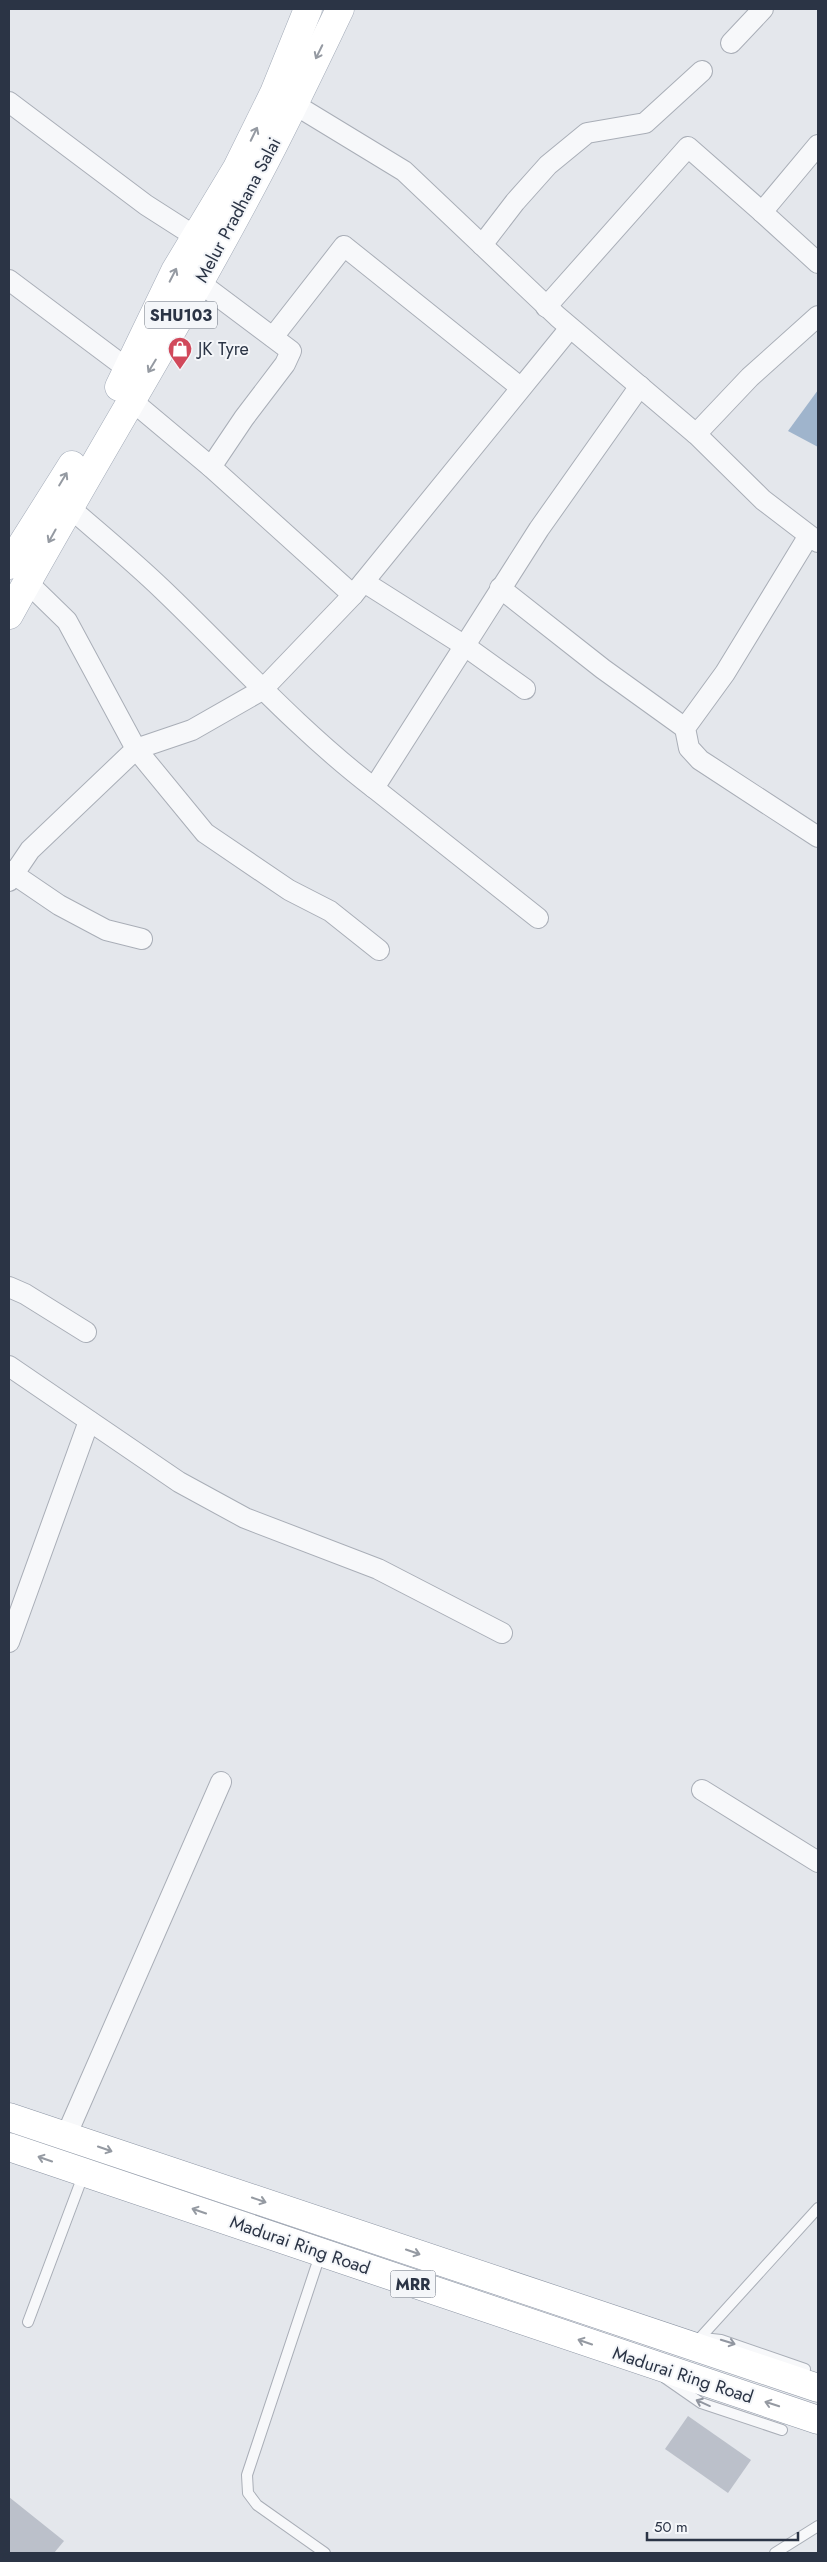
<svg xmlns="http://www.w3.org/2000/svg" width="827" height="2562" font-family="Jost,sans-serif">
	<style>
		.water { fill: #9fb4cc }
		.building { fill: #bbc0ca }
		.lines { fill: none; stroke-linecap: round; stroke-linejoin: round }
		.service-casing { stroke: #a9aeb7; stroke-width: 12 }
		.minor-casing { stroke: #a9aeb7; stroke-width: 22 }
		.primary-casing { stroke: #a3abb8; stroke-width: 29 }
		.trunk-casing { stroke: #8b94a3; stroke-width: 29 }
		.service { stroke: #f7f8fa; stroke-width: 10 }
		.minor { stroke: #f7f8fa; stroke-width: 20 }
		.primary { stroke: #fff; stroke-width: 28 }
		.trunk { stroke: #fff; stroke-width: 28 }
		.oneway { stroke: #959aa2 }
		.oneway2 { stroke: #9196a0 }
		.labels { text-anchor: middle; stroke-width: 4; stroke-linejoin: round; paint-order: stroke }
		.shield { fill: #f4f6f9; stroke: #676e7b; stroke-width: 1 }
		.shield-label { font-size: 16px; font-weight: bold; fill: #2b3445 }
		.street-label { font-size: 18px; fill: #2b3445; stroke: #f4f6f9 }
		.poi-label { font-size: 18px; fill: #2b3445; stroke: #f4f6f9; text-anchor: start }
	</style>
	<rect width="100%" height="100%" fill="#e4e7ec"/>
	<polygon class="water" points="818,390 818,447 788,431"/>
	<g class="building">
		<polygon points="688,2416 751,2460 728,2493 665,2449"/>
		<polygon points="9,2497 64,2541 54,2553 9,2553"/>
	</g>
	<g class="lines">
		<defs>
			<g id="service">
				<polyline points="321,2252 247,2475 248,2493 257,2505 325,2553"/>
				<polyline points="28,2322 84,2173"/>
				<polyline points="700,2338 818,2208"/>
				<polyline points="703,2338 721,2340 805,2369"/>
				<polyline points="665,2378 701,2403 782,2430"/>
				<polyline points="775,2553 818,2526"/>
			</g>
			<g id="minor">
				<polyline points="731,43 763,9"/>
				<polyline points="284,98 404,171 558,317 696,434 763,500 818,542"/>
				<polyline points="9,102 146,205 196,237"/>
				<polyline points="762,212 818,263"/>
				<polyline points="482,245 515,202 548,165 587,133 645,123 702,71"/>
				<polyline points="9,280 129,370"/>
				<polyline points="199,282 291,351 285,364 244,418 211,467"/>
				<polyline points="546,307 688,147 762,212 818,145"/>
				<polyline points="273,337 344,246 520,387"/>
				<polyline points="131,400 211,467 353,595"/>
				<polyline points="696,434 750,377 818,316"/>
				<path d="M69 507C100 534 133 561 163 590 233 657 297 729 374 788"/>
				<polyline points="808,537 725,673 685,728 689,748 700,760 818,837"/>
				<polyline points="364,582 465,646 525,689"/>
				<polyline points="500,588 603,669 685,728"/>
				<polyline points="9,871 59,905 106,930 142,939"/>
				<polyline points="9,881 30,850 136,749 67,621 27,582"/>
				<polyline points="538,918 374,788 539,529 640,386"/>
				<polyline points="379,950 330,911 289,890 205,833 136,749 192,730 262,690 353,595 570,328"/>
				<polyline points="9,1287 25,1294 86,1332"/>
				<polyline points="9,1366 179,1482 245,1518 378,1569 502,1633"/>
				<polyline points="9,1642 89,1421"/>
				<polyline points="702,1790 818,1862"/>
				<polyline points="66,2136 221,1782"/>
			</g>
			<g id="primary">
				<polyline points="119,387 175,271 237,168 274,93 308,9"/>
				<polyline points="9,565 72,465"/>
				<path d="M9 615C91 466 181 322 260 171 288 118 314 63 340 9"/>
			</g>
			<g id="trunk">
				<polyline points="9,2117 818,2388"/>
				<polyline points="9,2147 818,2420"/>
			</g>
		</defs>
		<use href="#service" class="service-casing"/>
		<use href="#minor" class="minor-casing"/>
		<use href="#primary" class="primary-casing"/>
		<use href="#trunk" class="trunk-casing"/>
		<use href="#service" class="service"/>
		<use href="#minor" class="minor"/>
		<use href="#primary" class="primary"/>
		<use href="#trunk" class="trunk"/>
	</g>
	<defs><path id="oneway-shaft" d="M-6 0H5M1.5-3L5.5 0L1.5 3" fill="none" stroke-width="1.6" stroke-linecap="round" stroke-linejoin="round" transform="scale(1.25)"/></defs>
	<g class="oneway">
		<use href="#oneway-shaft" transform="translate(319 52) rotate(116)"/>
		<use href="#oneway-shaft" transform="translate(254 134) rotate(-64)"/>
		<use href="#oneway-shaft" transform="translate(173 275) rotate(-63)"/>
		<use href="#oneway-shaft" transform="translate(152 366) rotate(121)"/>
		<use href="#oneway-shaft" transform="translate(63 479) rotate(-59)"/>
		<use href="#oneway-shaft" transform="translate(52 536) rotate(119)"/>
		<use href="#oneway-shaft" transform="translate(105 2149) rotate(19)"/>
		<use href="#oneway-shaft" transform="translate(45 2159) rotate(-161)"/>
		<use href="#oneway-shaft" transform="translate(259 2200) rotate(19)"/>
		<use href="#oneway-shaft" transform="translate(199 2211) rotate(-161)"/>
		<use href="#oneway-shaft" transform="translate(413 2252) rotate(19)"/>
		<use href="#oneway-shaft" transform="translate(585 2342) rotate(-161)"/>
		<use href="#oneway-shaft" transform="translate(772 2404) rotate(-162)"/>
	</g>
	<g class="oneway2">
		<use href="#oneway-shaft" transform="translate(728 2342) rotate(17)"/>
		<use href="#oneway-shaft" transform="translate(703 2403) rotate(-156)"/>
	</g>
	<defs>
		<symbol id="shop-pin" viewBox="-11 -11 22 30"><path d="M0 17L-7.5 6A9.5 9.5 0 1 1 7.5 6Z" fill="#d1495b" stroke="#f4f6f9"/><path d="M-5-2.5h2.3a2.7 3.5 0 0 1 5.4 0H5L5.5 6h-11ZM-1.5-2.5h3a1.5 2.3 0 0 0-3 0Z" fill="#fff"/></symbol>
	</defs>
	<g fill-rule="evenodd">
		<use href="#shop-pin" x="166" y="335" width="28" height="38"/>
	</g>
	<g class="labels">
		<g class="shield">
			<rect x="145" y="301.5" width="72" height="27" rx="4"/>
			<rect x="390.5" y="2270.5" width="45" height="27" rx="4"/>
		</g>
		<g class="shield-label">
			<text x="181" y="321">SHU103</text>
			<text x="413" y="2290">MRR</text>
		</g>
		<g class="street-label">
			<text transform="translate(238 210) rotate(-62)" y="6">Melur Pradhana Salai</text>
			<text transform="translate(300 2245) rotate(19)" y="6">Madurai Ring Road</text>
			<text transform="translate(683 2375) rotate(18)" y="6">Madurai Ring Road</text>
		</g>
		<g class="poi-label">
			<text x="198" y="355">JK Tyre</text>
		</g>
	</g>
	<rect width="827" height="2562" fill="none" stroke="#2b3445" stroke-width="20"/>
	<path d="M647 2532v8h151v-8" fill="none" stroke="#2b3445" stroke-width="2.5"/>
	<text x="654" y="2532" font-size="15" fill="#2b3445" stroke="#f4f6f9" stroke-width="4" paint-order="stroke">50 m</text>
</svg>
